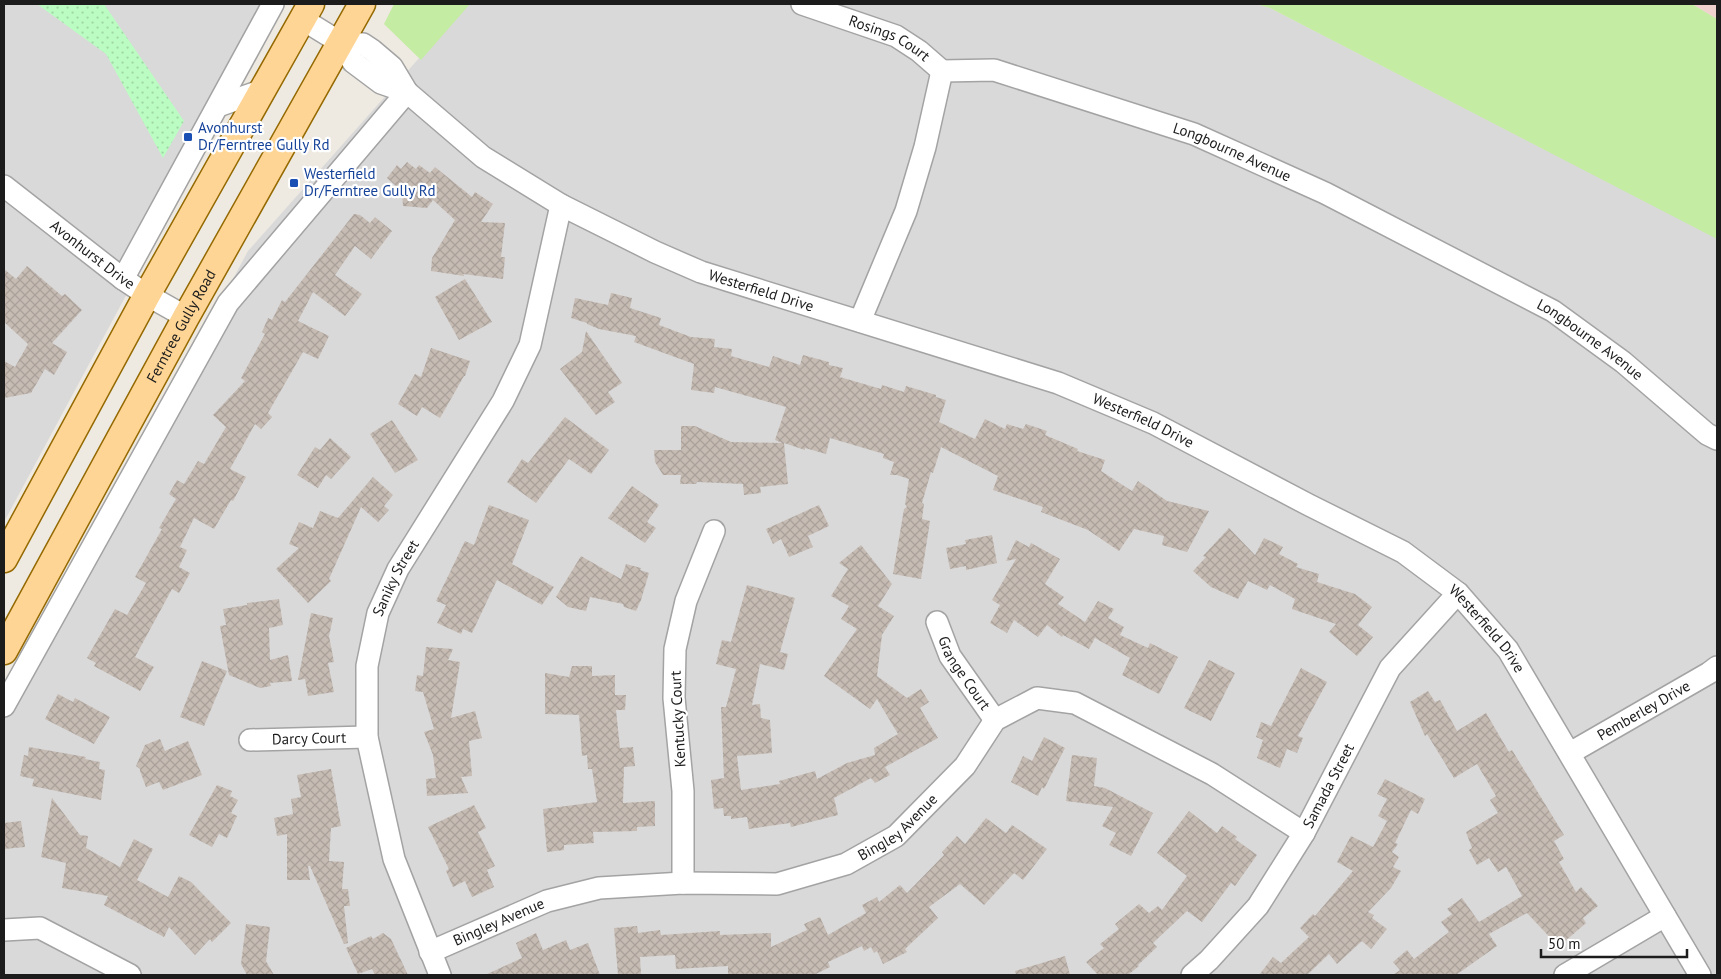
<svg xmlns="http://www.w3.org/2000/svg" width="1721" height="979" font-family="'PT Sans',sans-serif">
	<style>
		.residential { fill: #dad9d9 }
		.commercial { fill: #f1d1ce }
		.grass { fill: #c4eca3 }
		.park { fill: url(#park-dots) }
		.building { fill: url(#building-cross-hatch) }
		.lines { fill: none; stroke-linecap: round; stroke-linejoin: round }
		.minor-casing { stroke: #a3a3a3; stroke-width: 24 }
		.major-casing { stroke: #946900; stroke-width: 29 }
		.minor { stroke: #fff; stroke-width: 21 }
		.major { stroke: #ffd595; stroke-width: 26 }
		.transit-dot { fill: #1a4fb4; stroke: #fff; stroke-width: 2 }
		.labels { text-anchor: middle; stroke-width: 4.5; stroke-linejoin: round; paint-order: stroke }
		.street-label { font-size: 15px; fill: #1c1c1c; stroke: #fff }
		.transit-label { font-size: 15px; fill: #164399; stroke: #fff; text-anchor: start }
	</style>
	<defs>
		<pattern id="park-dots" width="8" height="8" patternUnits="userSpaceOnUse" patternTransform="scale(1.25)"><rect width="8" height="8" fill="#bafcc1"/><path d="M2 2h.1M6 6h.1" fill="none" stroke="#9fd7a5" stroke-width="1.8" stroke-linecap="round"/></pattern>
		<pattern id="building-cross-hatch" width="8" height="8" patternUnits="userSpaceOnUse" patternTransform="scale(1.25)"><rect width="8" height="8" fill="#c6bcb4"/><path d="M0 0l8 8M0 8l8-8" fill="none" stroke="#aaa19a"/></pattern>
	</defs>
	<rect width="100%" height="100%" fill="#eeeae1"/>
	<g class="residential">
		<polygon points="4,4 283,4 4,522"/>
		<polygon points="467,4 1256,4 1270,8 1717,238 1717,975 4,975 4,703 248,251"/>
	</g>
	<polygon class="commercial" points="1692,4 1717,4 1717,19"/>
	<g class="grass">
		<polygon points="394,4 470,4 421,60 384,24"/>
		<polygon points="1256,4 1692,4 1717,19 1717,239 1270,8"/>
	</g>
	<polygon class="park" points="37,4 104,4 184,121 163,158 106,54"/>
	<g class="building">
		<polygon points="407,162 416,169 419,165 430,173 435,167 472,197 475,192 493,204 481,222 505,223 501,257 505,257 503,279 463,274 464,276 431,271 432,258 455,220 433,200 427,208 403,206 402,191 387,178 397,165 401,169"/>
		<polygon points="354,214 360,215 370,223 375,217 392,231 371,259 355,246 335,275 362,294 345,316 313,292 298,321 329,336 318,359 303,352 268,413 272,417 261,429 255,424 230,469 246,477 233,501 231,500 214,529 194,518 180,547 187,550 179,567 190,573 179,593 172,589 135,657 154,667 140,691 94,666 96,663 87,658 115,609 127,615 146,583 135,577 162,529 159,528 176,499 169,494 177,480 184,484 198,461 204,464 226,427 213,415 245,381 241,378 265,334 262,332 268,318 272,320 282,300 285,302"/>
		<polygon points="27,266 62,296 65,294 82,310 52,343 67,352 54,375 45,369 31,393 4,398 4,361 15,367 28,344 4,322 4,269 16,279"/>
		<polygon points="465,279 492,322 459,340 435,297"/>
		<polygon points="611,293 632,298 630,308 661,318 659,325 691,337 715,339 714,347 732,349 731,356 769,367 773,356 800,365 803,355 829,362 829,365 843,368 840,377 881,389 882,385 904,392 906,386 936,395 936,397 946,400 939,422 975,439 985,419 1005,429 1007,424 1023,429 1026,424 1047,431 1045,435 1078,449 1077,451 1105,460 1101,471 1132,491 1138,481 1167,501 1209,511 1187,552 1162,545 1164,536 1134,529 1119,551 1088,530 1041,512 1043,507 993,490 998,476 941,447 933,473 931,472 922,503 924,504 922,519 930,521 921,579 893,574 904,509 907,507 905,504 909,479 897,475 890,475 894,462 883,458 884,454 830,438 826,454 805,448 805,450 784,443 788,484 760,487 761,493 744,495 743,484 697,482 696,484 680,484 681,475 663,475 655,462 654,450 681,450 681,426 695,426 731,442 782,443 775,440 786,407 715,387 714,393 691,390 694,364 634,342 636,336 599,329 587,324 587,323 571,318 575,298 608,305"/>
		<polygon points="586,331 622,383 608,392 615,402 596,415 560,369 582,352"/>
		<polygon points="431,348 470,361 465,376 464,376 440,418 422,407 417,416 398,404 415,374 421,377"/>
		<polygon points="565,417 609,450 591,474 569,459 536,503 507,482 522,459 528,463"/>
		<polygon points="392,420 418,460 395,473 370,434"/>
		<polygon points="330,438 351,457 331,479 326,475 318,488 297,475 315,447 320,450"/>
		<polygon points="373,477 393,495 384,506 389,510 378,522 361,507 329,579 331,581 308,603 276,569 299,548 289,544 299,522 313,528 320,511 338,518"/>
		<polygon points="632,486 659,505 647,522 656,528 645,543 608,518"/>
		<polygon points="489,505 529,520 512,564 554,587 542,605 497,580 472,633 463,629 461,634 437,623 446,605 436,601 465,541 474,545"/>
		<polygon points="819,505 829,526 808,536 813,547 789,557 781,539 773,544 766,529"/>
		<polygon points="1229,528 1255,555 1264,538 1283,547 1279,554 1298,564 1296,567 1319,574 1317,582 1355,594 1372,607 1358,625 1373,637 1357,656 1329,632 1336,624 1292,609 1295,599 1270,585 1267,590 1248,581 1238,599 1211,587 1193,571 1206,557 1203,556"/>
		<polygon points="992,535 997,563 966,570 966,566 950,569 946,548 966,544 965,540"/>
		<polygon points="1016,540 1029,547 1031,543 1060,559 1045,584 1064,597 1058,604 1085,622 1098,601 1114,609 1108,618 1124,627 1120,635 1148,648 1150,643 1178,657 1159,694 1122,675 1130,658 1095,638 1089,649 1063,635 1062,637 1047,625 1038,637 1014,620 1007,633 990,623 1000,605 992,600 1016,559 1006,561"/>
		<polygon points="861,545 892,584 878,606 894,616 882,635 877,676 907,698 921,689 929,702 920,708 938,738 885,767 890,775 875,783 871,778 834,798 838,815 791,827 790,823 749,829 747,817 731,819 731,816 724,816 723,808 714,809 711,780 724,778 721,707 726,707 736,669 716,664 722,640 731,642 747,585 795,598 780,652 788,654 784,670 760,664 752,705 760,704 761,718 770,720 772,753 737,756 741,790 780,784 779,781 815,771 817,779 847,763 875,755 874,748 898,734 877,699 870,709 824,676 857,629 841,619 849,606 831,596 848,569 839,563"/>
		<polygon points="581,556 621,579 626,564 641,568 640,570 649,573 641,600 636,611 624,607 623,604 590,597 586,611 568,607 556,597"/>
		<polygon points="279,599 283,625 269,628 270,660 288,655 292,681 270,683 271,686 260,688 229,675 220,626 226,625 223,609 247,605 247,603"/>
		<polygon points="311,613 333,618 329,636 334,662 328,663 334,692 308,696 305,679 298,680"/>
		<polygon points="426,647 453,649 448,660 460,662 451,718 475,711 482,738 469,741 472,776 461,777 468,793 427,796 426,779 436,778 433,755 424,732 434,729 423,692 415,691 417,675 423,676"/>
		<polygon points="1209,660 1235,673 1211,721 1184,708"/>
		<polygon points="202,661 227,671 204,726 180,717"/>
		<polygon points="572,666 592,666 592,676 615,675 615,695 626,695 625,710 616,710 620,748 633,747 635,766 624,767 623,803 655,801 655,826 637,827 637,831 593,832 594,843 564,845 564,850 547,852 543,809 597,802 592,769 588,769 587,755 582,756 579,715 545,714 545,673 569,677"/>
		<polygon points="1301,668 1327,682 1298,736 1303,738 1297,753 1287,749 1280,768 1257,758 1263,740 1256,737 1261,722 1271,726"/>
		<polygon points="1428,691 1435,702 1440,700 1457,731 1486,713 1509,752 1512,750 1564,835 1554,841 1564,859 1559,862 1576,892 1581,887 1598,906 1583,918 1586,923 1563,943 1561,941 1557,945 1527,913 1489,934 1497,946 1456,975 1393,975 1400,970 1393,962 1407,950 1414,959 1449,932 1441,922 1452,914 1447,909 1462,898 1479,922 1522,896 1506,867 1498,872 1489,858 1477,865 1469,850 1472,848 1466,832 1498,813 1490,800 1496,796 1477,764 1454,778 1427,734 1425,736 1410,702"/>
		<polygon points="58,694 73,702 75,698 110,717 94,744 45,719"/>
		<polygon points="1044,737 1065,748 1044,789 1042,787 1038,796 1011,782 1023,756 1032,761"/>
		<polygon points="160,739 165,751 188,741 202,775 163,790 159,782 146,787 140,771 140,769 136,766 145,745"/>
		<polygon points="29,747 86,757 85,759 100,762 99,769 105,770 101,800 32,786 34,779 20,776 24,755 28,756"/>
		<polygon points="1072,755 1097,758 1094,786 1105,788 1153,813 1131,856 1109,845 1116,833 1102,826 1113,807 1066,801"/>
		<polygon points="331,769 341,826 331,828 329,861 344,862 342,889 348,889 350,906 344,906 348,943 344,944 310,866 308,866 310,880 287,880 287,834 277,836 274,818 293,814 291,799 301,797 297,775"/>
		<polygon points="1385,779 1425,799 1418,814 1411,810 1395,843 1398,844 1392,852 1399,857 1393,867 1401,871 1391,888 1368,912 1374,915 1372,918 1387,929 1371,949 1362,941 1337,964 1329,954 1307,975 1259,975 1273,957 1281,963 1309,937 1300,928 1313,914 1315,916 1353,871 1337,862 1351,836 1373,847 1387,821 1378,816 1387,799 1377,794"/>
		<polygon points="217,785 232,791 230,796 238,800 231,813 237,816 227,838 219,834 212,847 189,835"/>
		<polygon points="52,798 80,835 88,836 86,848 120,867 134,839 153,849 137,880 168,897 179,876 191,882 231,923 212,942 210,939 195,955 169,927 164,937 104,905 108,896 62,888 66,863 41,857"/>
		<polygon points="474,805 486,828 478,832 495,866 487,870 494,887 472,897 465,881 453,887 446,871 449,869 428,827"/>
		<polygon points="1189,811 1217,833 1222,826 1237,837 1235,839 1257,855 1235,886 1231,883 1202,922 1187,911 1153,943 1157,947 1138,965 1139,966 1128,975 1098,975 1086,962 1104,948 1100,944 1119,929 1115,924 1139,904 1149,913 1158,906 1162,910 1187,876 1157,853"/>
		<polygon points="986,818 1006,833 1012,825 1047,849 1023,880 1014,873 984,905 960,884 929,907 938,918 905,949 907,952 883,964 877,951 874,953 871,947 864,951 862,946 828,962 830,967 814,975 791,975 790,974 728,975 728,966 676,969 675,955 640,957 641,975 618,975 614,928 637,926 638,933 660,930 661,935 720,931 720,935 771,933 771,947 807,930 804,924 820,917 828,935 866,913 862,905 877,897 879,902 900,885 907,893 944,855 942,852 957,836 965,844"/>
		<polygon points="21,821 25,847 4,849 4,823"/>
		<polygon points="246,924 270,927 266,961 274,975 247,975 241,964"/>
		<polygon points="383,933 391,939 408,975 375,975 372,969 358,974 346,948 371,936 373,939"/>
		<polygon points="536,933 543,950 566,940 570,950 588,943 600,975 485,975 522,958 516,943"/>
		<polygon points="1065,956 1070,975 1016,975 1015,971"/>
	</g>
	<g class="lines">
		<defs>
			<g id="minor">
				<path id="s1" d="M802 4 896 36 919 51 942 71"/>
				<polyline points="302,19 341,43 353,62 381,83 407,92"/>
				<path id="s2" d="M341 43 363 44 372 50 392 67 407 92 483 157 561 205 655 252 701 272 1058 383 1153 423 1309 505 1403 552 1458 593 1508 650 1700 975"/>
				<path id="s3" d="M942 71 994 70 1194 134 1325 193 1553 311 1623 362 1707 434 1717 439"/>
				<polyline points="218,106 263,90"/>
				<path id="s4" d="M4 186 123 279 147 295 186 317"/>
				<polyline points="123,279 273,4"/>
				<polyline points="860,321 906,211 925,147 942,71"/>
				<path id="s5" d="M937 622 950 656 995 720"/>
				<polyline points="4,706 228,303 407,92"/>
				<path id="s6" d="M250 740 367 737"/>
				<path id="s7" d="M1570 753 1709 673 1717 667"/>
				<polyline points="683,883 683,791 674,698 675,649 686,601 714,531"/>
				<polyline points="4,930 40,928 130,975"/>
				<path id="s8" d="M430 952 547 901 599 888 683 883 777 884 846 864 896 836 965 766 995 720 1037 698 1075 703 1212 774 1304 833"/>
				<path id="s9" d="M440 975 394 859 367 737V666L378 613 398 569 503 401 530 345 561 205"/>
				<path id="s10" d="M1192 975 1209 960 1258 906 1304 833 1390 668 1458 593"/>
				<polyline points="1565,975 1665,916"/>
			</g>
			<g id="major">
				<polyline points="4,559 147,295 311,4"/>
				<path id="s11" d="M4 651 186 317 362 4"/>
			</g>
		</defs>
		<use href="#minor" class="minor-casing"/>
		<use href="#major" class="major-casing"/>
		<use href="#minor" class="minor"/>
		<use href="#major" class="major"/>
	</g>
	<g class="transit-dot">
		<rect x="183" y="132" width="10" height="10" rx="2.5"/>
		<rect x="289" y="178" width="10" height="10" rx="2.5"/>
	</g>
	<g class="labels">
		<g class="street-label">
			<text dy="5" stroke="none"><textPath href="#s1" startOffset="94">Rosings Court</textPath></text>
			<text dy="5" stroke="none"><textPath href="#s3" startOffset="304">Longbourne Avenue</textPath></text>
			<text dy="5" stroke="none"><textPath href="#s4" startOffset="112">Avonhurst Drive</textPath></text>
			<text dy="5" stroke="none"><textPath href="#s2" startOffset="498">Westerfield Drive</textPath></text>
			<text dy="5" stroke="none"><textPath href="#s11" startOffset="370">Ferntree Gully Road</textPath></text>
			<text dy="5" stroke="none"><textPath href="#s3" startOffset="709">Longbourne Avenue</textPath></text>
			<text dy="5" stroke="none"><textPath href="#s2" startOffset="902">Westerfield Drive</textPath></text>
			<text dy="5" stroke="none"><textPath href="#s9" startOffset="414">Saniky Street</textPath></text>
			<text dy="5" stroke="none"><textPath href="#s2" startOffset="1308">Westerfield Drive</textPath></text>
			<text dy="5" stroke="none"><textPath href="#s5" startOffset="58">Grange Court</textPath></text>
			<text dy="5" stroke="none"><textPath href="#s7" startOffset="85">Pemberley Drive</textPath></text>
			<text transform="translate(678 719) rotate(-93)" y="5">Kentucky Court</text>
			<text dy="5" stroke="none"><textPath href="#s6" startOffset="59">Darcy Court</textPath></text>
			<text dy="5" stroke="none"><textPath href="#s10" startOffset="235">Samada Street</textPath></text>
			<text dy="5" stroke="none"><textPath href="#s8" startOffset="495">Bingley Avenue</textPath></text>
			<text dy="5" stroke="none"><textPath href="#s8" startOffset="75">Bingley Avenue</textPath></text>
		</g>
		<g class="transit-label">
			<text x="198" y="133">Avonhurst<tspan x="198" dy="17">Dr/Ferntree Gully Rd</tspan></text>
			<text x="304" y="179">Westerfield<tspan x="304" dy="17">Dr/Ferntree Gully Rd</tspan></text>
		</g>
	</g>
	<rect width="1721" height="979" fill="none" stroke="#1c1c1c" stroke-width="10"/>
	<path d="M1541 949v8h146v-8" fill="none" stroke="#1c1c1c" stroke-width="2.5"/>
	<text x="1548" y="949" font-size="15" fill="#1c1c1c" stroke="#ffffff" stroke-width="4" paint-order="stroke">50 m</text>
</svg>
